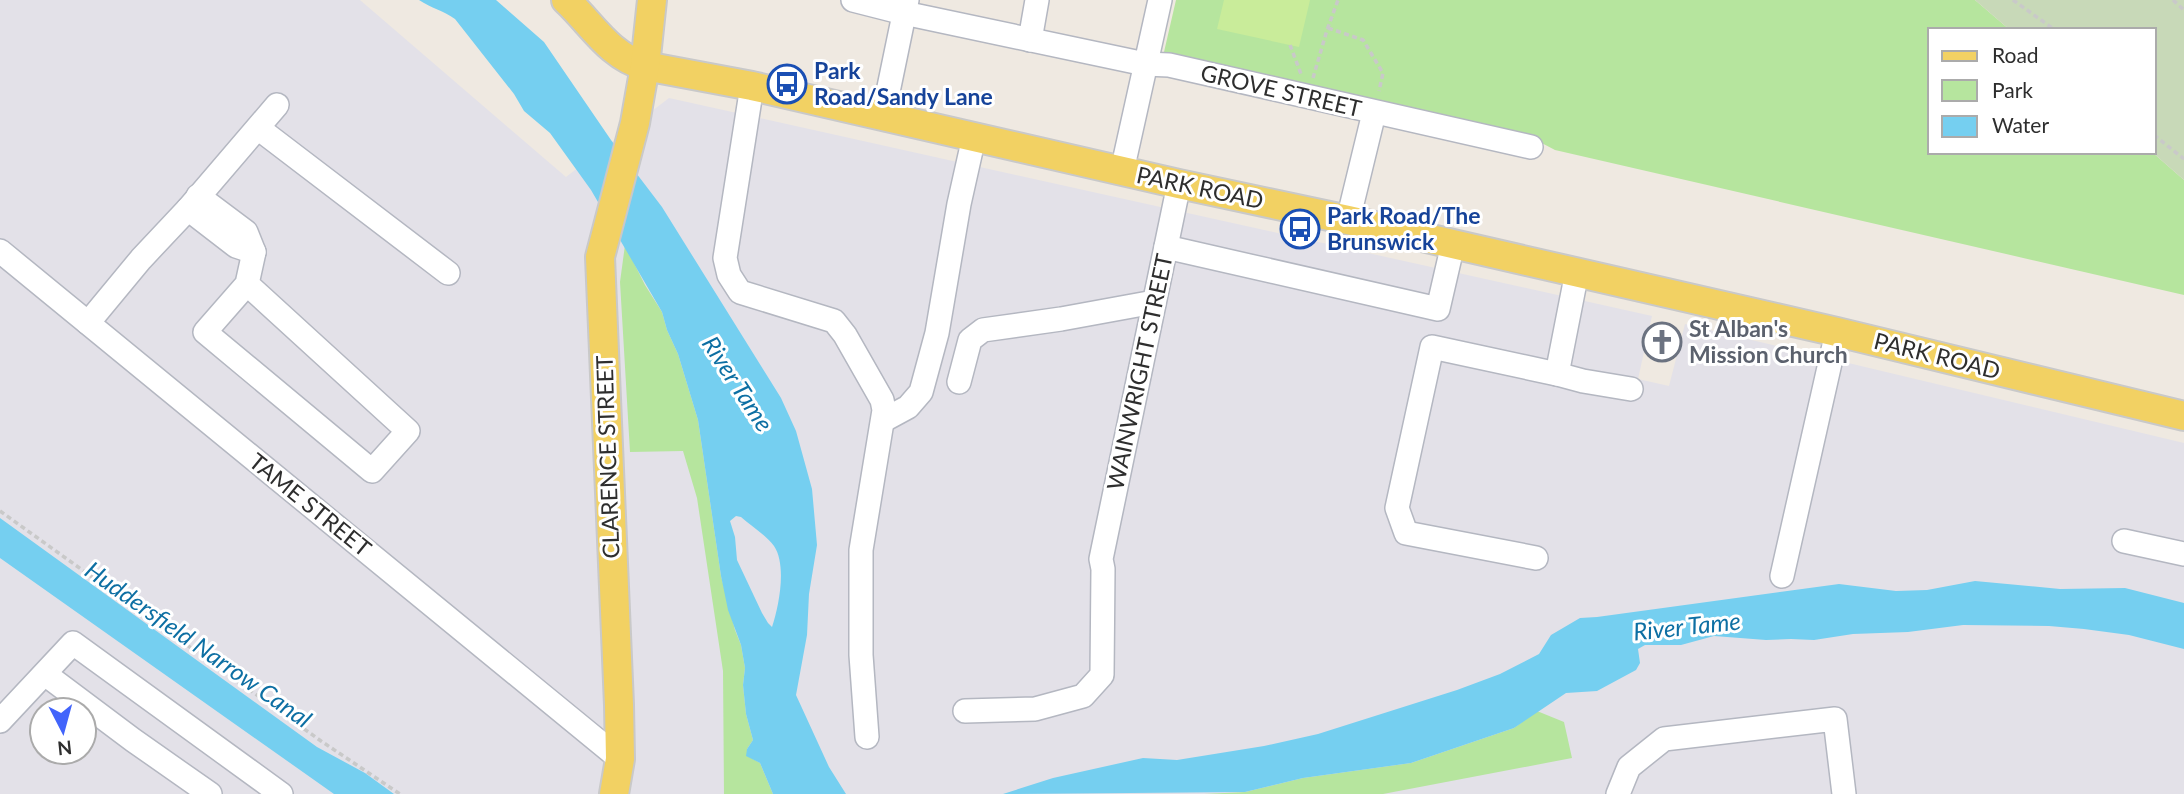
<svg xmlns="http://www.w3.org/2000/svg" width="2184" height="794" font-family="Lato,sans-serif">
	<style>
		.industrial { fill: #e3e1e8; fill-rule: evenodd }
		.green { fill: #b6e59e }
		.cemetery { fill: #c8d9b8 }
		.pitch { fill: #c9ec9a }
		.water { fill: #75cff0; fill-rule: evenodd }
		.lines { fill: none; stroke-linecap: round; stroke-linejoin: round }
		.minor-casing { stroke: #b4b7c1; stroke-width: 26 }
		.major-casing { stroke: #c9c9c9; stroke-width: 32 }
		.path { stroke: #c9c9c9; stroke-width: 3.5; stroke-dasharray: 5 3.5; stroke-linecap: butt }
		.minor { stroke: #fff; stroke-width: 23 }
		.major { stroke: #f2d163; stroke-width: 28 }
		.labels { text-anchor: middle; stroke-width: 6; stroke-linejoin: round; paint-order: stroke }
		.transit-label { font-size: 23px; font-weight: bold; fill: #164399; stroke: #fff; text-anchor: start }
		.street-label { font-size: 23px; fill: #2e2e2e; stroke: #fff }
		.worship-label { font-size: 23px; font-weight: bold; fill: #5b616d; stroke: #fff; text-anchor: start }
		.water-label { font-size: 24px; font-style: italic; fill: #0d6fa3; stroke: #fff }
	</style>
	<rect width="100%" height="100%" fill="#efe9e1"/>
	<path class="industrial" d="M0 0H360L566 177 669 98 1652 316 1638 379 1669 386 1685 324 2184 443V794H0ZM42 710H84V752H42Z"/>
	<g class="green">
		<polygon points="1176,0 1975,0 2010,30 1930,30 1930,152 2152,152 2184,180 2184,295 1555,150 1536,140 1164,52"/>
		<polygon points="625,245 645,285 662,312 667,330 678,354 698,420 721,576 735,630 741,645 745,668 743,685 746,714 753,740 747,749 753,759 760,763 773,794 724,794 723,671 697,498 683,451 630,452 620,282"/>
		<polygon points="1537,711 1564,722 1572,758 1383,794 1204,794 1245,792 1303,778 1411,763 1514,728"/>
	</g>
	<polygon class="cemetery" points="1975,0 2184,0 2184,180 2152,152 2154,152 2154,30 2010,30"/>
	<polygon class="pitch" points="1224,0 1310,0 1299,47 1217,29"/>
	<g class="water">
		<path d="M419 0H496L544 42 611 140 662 207 781 398 796 431 812 489 817 545 809 594 807 635 796 695 829 767 846 794H773L760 763 746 756 747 749 753 740 746 714 743 685 745 668 741 645 728 610 721 576 698 420 678 354 667 330 662 312 591 190 550 133 524 111 514 94 455 19C444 11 431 8 419 0ZM736 516 741 517C751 526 766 535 774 546 787 565 779 606 772 627L768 623 762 613 737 560 735 537 730 521Z"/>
		<polygon points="0,518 317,747 365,773 394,794 334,794 0,558"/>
		<polygon points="1975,581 2060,589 2125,588 2184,603 2184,649 2129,635 2084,629 2049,626 1963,625 1908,632 1853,634 1814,640 1791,639 1766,640 1714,636 1681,645 1645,645 1638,649 1640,663 1636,670 1597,691 1566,693 1514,728 1411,763 1303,778 1245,792 1003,794 1053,778 1143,758 1177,760 1264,746 1318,734 1457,690 1500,674 1539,654 1551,635 1580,618 1597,617 1839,584 1896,591 1927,590"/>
	</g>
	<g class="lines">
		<defs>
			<g id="minor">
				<polyline points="853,0 904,13 1145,64 1169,65 1531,147"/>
				<polyline points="1030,40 1037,0"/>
				<polyline points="752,86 725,258 729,275 740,292 834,321 845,335 882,400 884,410 861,550 861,655 867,737"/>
				<polyline points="883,116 907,0"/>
				<polyline points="258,128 448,273"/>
				<polyline points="1122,171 1160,0"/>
				<polyline points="198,196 246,232 254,252 247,284 408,431 372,471 205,332 247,284"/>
				<polyline points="188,209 236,246 254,252"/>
				<polyline points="1348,220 1374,113"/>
				<polyline points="1166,247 1438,309 1453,244"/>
				<polyline points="0,251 620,759"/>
				<polyline points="88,323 141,259 188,209 277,105"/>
				<polyline points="1557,374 1583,381 1631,389"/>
				<polyline points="959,382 970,340 983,330 1061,319 1154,302"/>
				<polyline points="884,420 908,407 921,392 937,333 959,204 974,137"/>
				<polyline points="2124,541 2184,554"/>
				<polyline points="1536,558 1406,533 1397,508 1432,347 1557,374 1577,272"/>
				<polyline points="1782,576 1837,332"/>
				<polyline points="45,674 133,740 210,794"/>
				<polyline points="965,711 1035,709 1083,696 1102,675 1103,569 1101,559 1179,184"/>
				<polyline points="0,721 73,643 281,794"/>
				<polyline points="1618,794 1629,767 1664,739 1835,719 1844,794"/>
			</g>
			<g id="major">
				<path d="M566 0C592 24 609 56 645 66L752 86 1179 184 1348 220 1837 332 2184 416"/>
				<polyline points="614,794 620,759 619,705 600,257 635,123 645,66 652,0"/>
			</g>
		</defs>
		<use href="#minor" class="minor-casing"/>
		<use href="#major" class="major-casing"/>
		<g class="path">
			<polyline points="2013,0 2055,30"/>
			<polyline points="2173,0 2184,10"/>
			<polyline points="1328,28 1363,40 1383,73 1379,91"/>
			<polyline points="1290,45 1301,74"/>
			<polyline points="1313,78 1327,30 1338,0"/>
			<polyline points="2154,135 2184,159"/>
			<polyline points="0,511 321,741 400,794"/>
		</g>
		<use href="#minor" class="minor"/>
		<use href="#major" class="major"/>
	</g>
	<defs>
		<symbol id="bus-ring" viewBox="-11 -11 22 22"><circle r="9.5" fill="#fff" stroke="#1a4fb4" stroke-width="1.5"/><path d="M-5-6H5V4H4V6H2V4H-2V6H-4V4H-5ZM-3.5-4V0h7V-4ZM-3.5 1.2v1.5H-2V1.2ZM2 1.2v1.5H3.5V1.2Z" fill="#1a4fb4"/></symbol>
		<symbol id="church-ring" viewBox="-11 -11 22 22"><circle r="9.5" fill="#fff" stroke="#6b7280" stroke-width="1.5"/><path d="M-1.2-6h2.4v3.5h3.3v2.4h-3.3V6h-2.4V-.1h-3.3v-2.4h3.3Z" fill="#6b7280"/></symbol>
	</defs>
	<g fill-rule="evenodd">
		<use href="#bus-ring" x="765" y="62" width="44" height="44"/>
		<use href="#bus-ring" x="1278" y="207" width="44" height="44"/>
		<use href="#church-ring" x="1640" y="320" width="44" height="44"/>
	</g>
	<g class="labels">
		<g class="transit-label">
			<text x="814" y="79">Park<tspan x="814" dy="26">Road/Sandy Lane</tspan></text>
			<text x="1327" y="224">Park Road/The<tspan x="1327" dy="26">Brunswick</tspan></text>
		</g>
		<g class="street-label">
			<text transform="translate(1281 91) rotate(13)" y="8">GROVE STREET</text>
			<text transform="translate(1200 188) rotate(12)" y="8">PARK ROAD</text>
			<text transform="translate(1937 356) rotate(14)" y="8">PARK ROAD</text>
			<text transform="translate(1140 372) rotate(-78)" y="8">WAINWRIGHT STREET</text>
			<text transform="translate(608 457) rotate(-92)" y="8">CLARENCE STREET</text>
			<text transform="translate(310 505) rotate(39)" y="8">TAME STREET</text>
		</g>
		<g class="worship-label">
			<text x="1689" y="337">St Alban's<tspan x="1689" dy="26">Mission Church</tspan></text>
		</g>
		<g class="water-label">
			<text transform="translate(737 384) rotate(57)" y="8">River Tame</text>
			<text transform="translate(1687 627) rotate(-6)" y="8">River Tame</text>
			<text transform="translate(198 645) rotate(35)" y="8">Huddersfield Narrow Canal</text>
		</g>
	</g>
	<rect x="1928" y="28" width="228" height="126" fill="#ffffff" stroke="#ababab" stroke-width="2"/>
	<rect x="1942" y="51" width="35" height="10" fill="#f2d163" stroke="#ababab" stroke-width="2"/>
	<text x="1992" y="63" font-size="21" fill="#2e2e2e">Road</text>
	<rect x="1942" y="80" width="35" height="21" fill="#b6e59e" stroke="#ababab" stroke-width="2"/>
	<text x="1992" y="98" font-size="21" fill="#2e2e2e">Park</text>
	<rect x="1942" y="116" width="35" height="21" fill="#75cff0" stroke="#ababab" stroke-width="2"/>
	<text x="1992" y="133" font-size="21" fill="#2e2e2e">Water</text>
	<g transform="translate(63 731) rotate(174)"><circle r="33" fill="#ffffff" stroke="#ababab" stroke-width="2"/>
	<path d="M0-5L12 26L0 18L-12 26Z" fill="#4264fb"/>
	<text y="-10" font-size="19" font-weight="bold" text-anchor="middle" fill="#2e2e2e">N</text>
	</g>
</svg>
